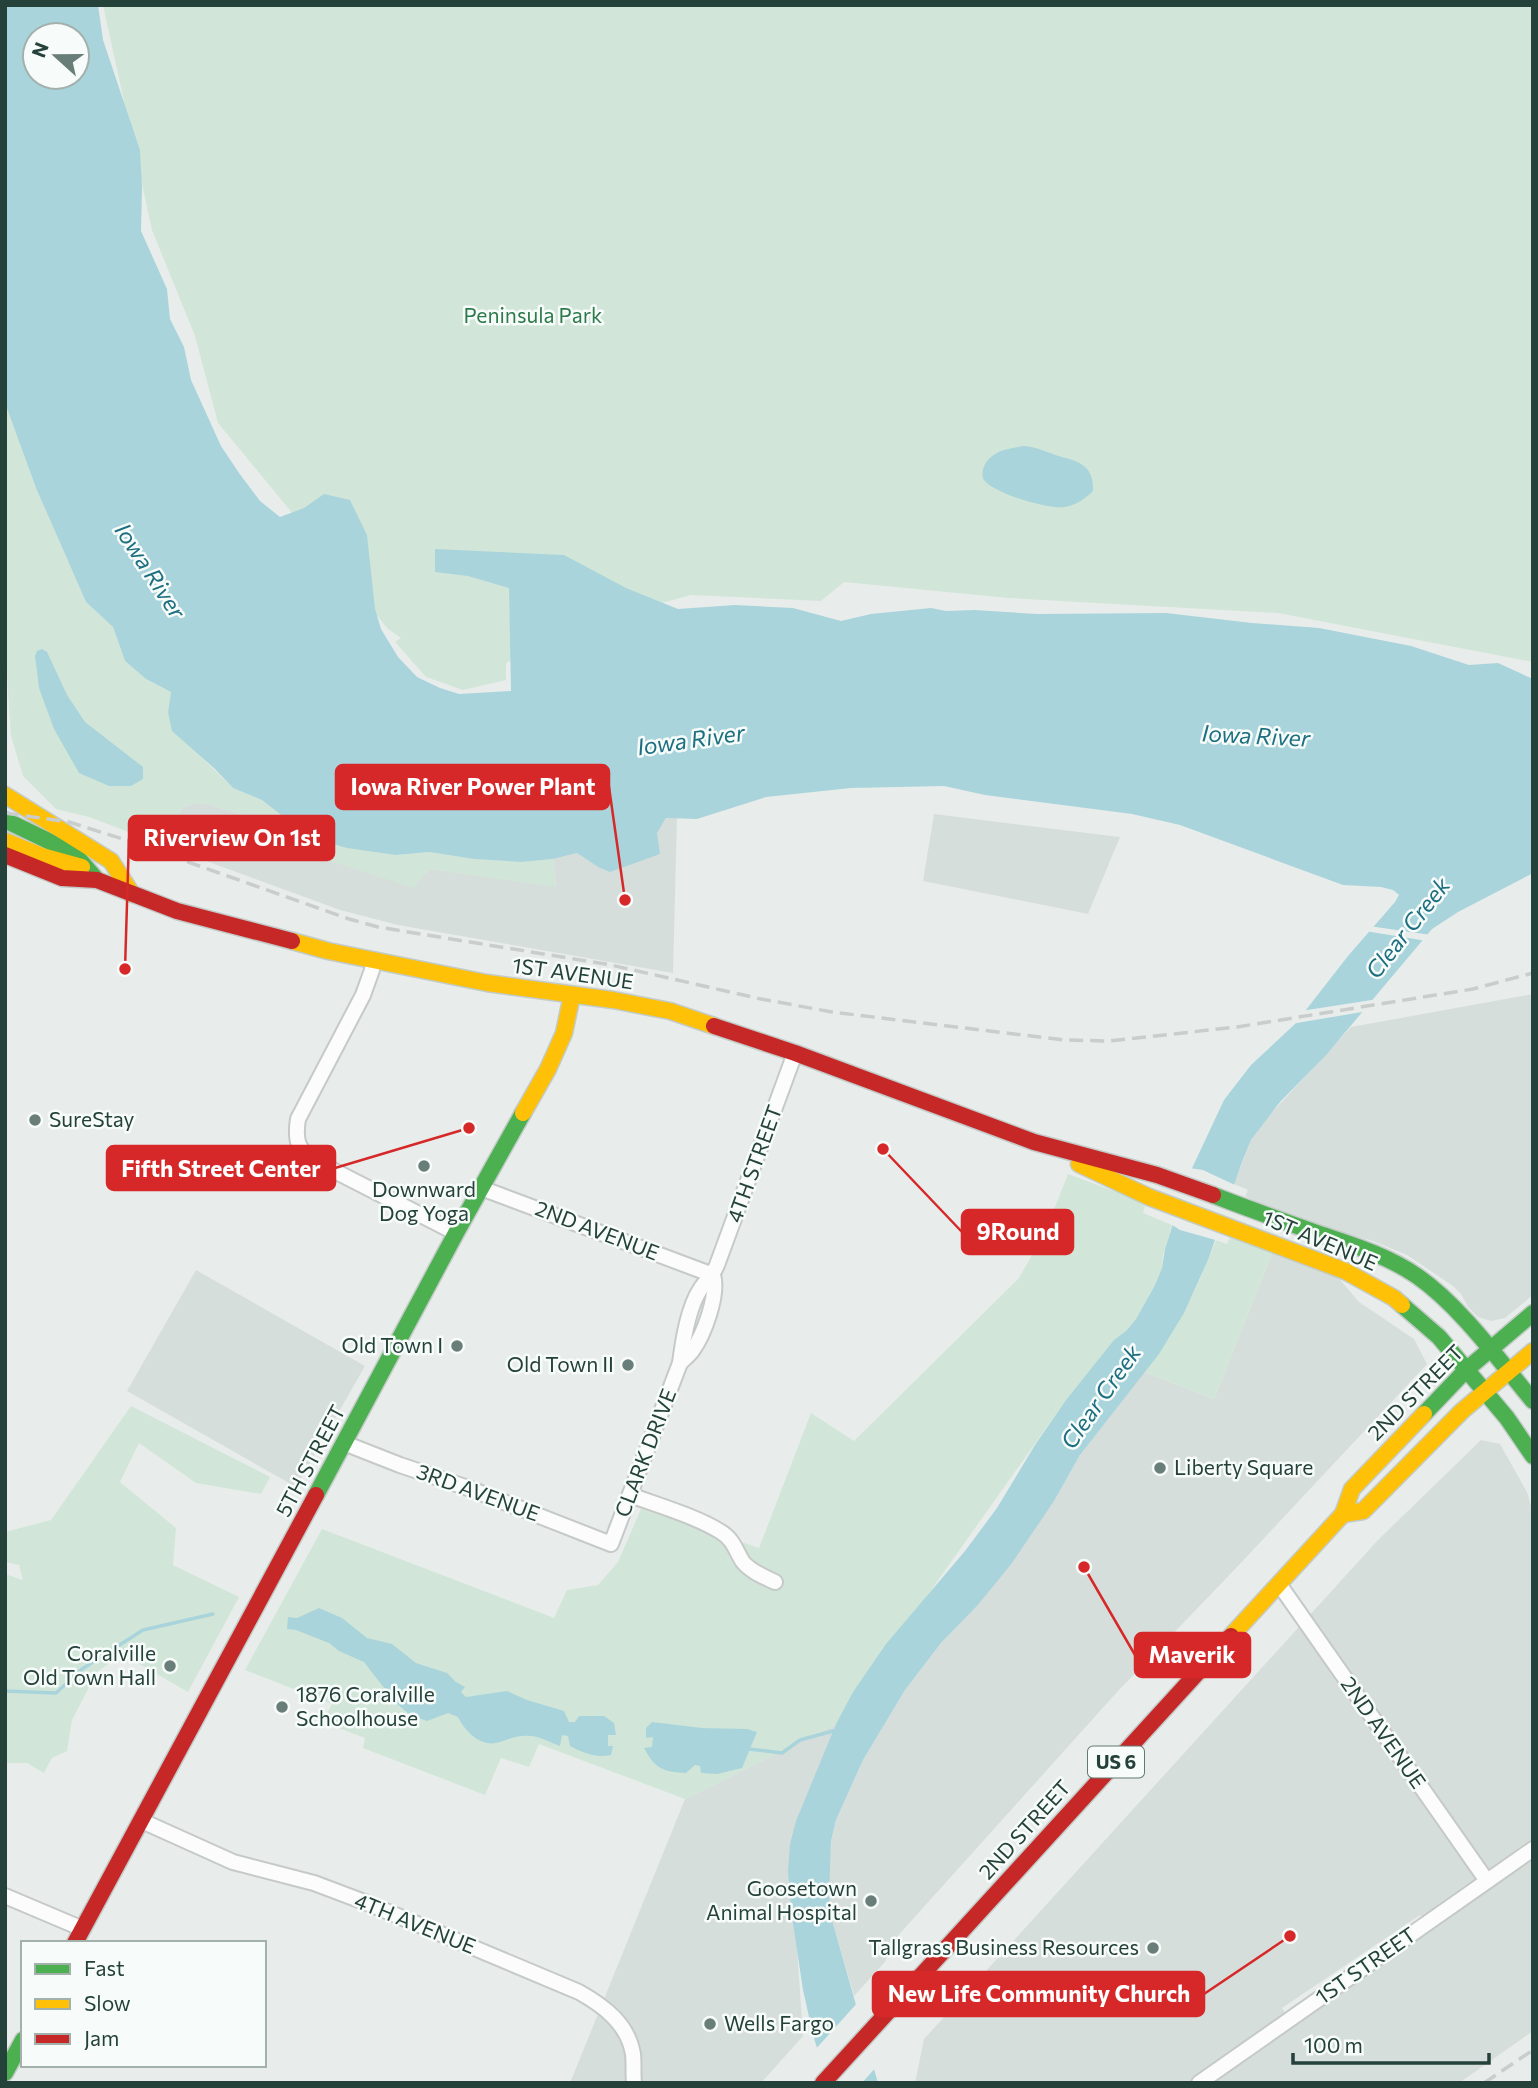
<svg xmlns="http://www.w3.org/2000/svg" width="1538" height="2088" font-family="Commissioner,sans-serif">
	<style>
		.built { fill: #d6dedb; fill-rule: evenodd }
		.green { fill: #d1e6d8 }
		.water { fill: #a9d4db; fill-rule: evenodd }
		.pier { fill: #e8edeb }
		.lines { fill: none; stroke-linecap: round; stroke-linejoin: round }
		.stream { stroke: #a9d4db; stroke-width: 3.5 }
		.street-casing { stroke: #c5cac8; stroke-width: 18 }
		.fast-casing { stroke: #c3cbc8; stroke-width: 19 }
		.slow-casing { stroke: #c3cbc8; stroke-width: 19 }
		.jam-casing { stroke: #c3cbc8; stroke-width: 19 }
		.street { stroke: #fcfcfc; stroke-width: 14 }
		.fast { stroke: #4caf50; stroke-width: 16 }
		.slow { stroke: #ffc107; stroke-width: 16 }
		.jam { stroke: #c62828; stroke-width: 16 }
		.rail { stroke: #c9cdcc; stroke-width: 3.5; stroke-dasharray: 14 7; stroke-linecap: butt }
		.poi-dot { fill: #697e78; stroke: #f7fbf9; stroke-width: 2.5 }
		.labels { text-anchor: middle; stroke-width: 5; stroke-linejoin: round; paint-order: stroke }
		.shield { fill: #f7fbf9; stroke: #637a73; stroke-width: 2 }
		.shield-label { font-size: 19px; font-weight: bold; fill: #24423a }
		.park-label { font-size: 21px; fill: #2d7a4b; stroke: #f7fbf9 }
		.street-label { font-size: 21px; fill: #24423a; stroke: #f7fbf9 }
		.poi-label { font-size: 21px; fill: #24423a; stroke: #f7fbf9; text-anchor: end }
		.water-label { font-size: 23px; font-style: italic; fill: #1c6f80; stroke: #f7fbf9 }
		.leader { fill: none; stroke: #d62828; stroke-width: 2.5 }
		.callout-dot { fill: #d62828; stroke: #f7fbf9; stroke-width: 2.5 }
		.callout { fill: #d62828; stroke: #d62828; stroke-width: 2.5 }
		.callout-label { font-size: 23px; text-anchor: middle; font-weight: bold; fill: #fff }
	</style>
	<rect width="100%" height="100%" fill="#e8edeb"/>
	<g class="built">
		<polygon points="195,803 208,804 259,820 269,830 424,874 431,869 556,886 553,859 577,853 598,867 657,833 666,818 677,818 673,973 398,925 340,910 168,847 181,808"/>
		<polygon points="934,814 1120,837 1088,914 923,881"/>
		<polygon points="1533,994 1533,1295 1505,1318 1491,1321 1478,1317 1468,1307 1461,1294 1453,1286 1407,1255 1373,1241 1338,1231 1261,1205 1245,1196 1248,1190 1234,1184 1251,1140 1265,1120 1351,1027"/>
		<polygon points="1273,1251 1337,1276 1359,1302 1414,1339 1427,1364 1238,1566 1118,1691 895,1939 885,1962 854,1996 832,1920 829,1894 829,1870 831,1841 836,1820 863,1760 905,1690 941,1643 977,1606 1054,1501 1080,1455 1144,1372 1214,1399"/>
		<polygon points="196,1270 365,1366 296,1487 127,1391"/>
		<path d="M1481 1440 1500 1444 1527 1492 1533 1513V2031L1459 2083H915L924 2039 1378 1540ZM1420 1915 1430 1929 1292 2023 1282 2008Z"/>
		<polygon points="836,1724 790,1844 803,2036 761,2083 570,2083 685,1799"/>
	</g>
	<g class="green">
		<polygon points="103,5 1533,5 1533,662 1278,613 1008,598 844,582 821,601 691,595 567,629 506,663 506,680 463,690 426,677 395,642 401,638 388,629 218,423 195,336 152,230"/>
		<polygon points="5,403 36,488 86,602 113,627 125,661 146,679 171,692 168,712 194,750 233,788 262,800 309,837 396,855 429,852 474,859 521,862 553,859 556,887 431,869 424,874 414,888 273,842 269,830 259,820 208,804 195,803 181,808 168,847 89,817 56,809 23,776 11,736 8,692 5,622"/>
		<polygon points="1068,1174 1130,1197 1145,1206 1143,1213 1172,1225 1163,1255 1162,1268 1155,1285 1136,1319 1126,1331 1114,1341 1066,1400 836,1724 685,1799 539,1744 529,1767 501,1758 485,1795 363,1748 365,1738 323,1722 332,1704 245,1670 322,1529 554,1618 567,1590 598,1585 618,1562 641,1509 759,1548 811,1413 854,1441 1019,1278 1045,1232"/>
		<path d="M1230 1237 1273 1251 1214 1399 1144 1372C1176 1333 1198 1287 1216 1240L1227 1244Z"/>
		<polygon points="131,1406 270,1477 261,1494 196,1483 139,1443 120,1482 176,1528 173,1565 239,1597 188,1692 122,1654 97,1672 72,1720 67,1751 52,1758 44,1773 27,1763 5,1763 5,1574 23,1580 19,1565 5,1562 5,1532 51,1520"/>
	</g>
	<g class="water">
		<path d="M5 5H98L103 40 140 150 142 188 141 231 167 289 170 319 184 347 191 380 221 446 239 473 260 501 280 517 304 508 324 494 350 500 367 535 375 609 381 629 398 657 417 677 440 688 459 694 511 691 509 588 468 576 435 572V549L564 555 626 588 678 609 735 605 793 608 841 621 871 614 931 608 946 611 975 610 1037 614 1166 613 1252 623 1319 628 1411 646 1469 665 1498 663 1533 679V873L1458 912 1432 929 1327 1054 1280 1102 1251 1140 1242 1162 1208 1260 1184 1313 1159 1354 1080 1455 1054 1501 1012 1563 977 1606 941 1643 905 1690 863 1760 836 1820 831 1841 829 1894 832 1920 878 2083H828L813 2035 803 1990 791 1910 788 1871 790 1844 796 1821 836 1724 853 1692 886 1644 965 1551 997 1508 1035 1445 1066 1400 1114 1340 1126 1331 1136 1319 1155 1285 1162 1268 1165 1249 1187 1179 1224 1100 1251 1065 1295 1024 1348 956 1395 902 1399 895 1393 890 1381 887 1343 885 1180 825 1132 814 985 795 944 786 851 788 766 797 697 819 666 818 657 833 660 854 610 872 598 867 577 853 553 859 521 862 474 859 429 852 396 855 347 848 309 837 262 800 233 788 215 769 172 731 168 712 171 692 146 679 125 661 113 627 86 602 36 488 5 403ZM35 35H77V77H35Z"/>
		<path d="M1023 446C1038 447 1048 453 1062 457 1082 462 1094 468 1093 491 1085 499 1076 505 1065 507 1049 510 993 493 984 480 981 475 983 469 985 464 987 460 993 455 997 453 1004 449 1015 448 1023 446Z"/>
		<polygon points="42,649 47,652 67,695 85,722 143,767 143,779 131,786 109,786 79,773 54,729 39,688 35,656 37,651"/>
		<path d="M319 1608 342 1618 367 1638 392 1644 416 1663 447 1673 456 1682 465 1687 461 1692 466 1697 507 1691 527 1700 564 1711 569 1722H575L579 1716H604L614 1723 616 1735H608V1746H613L611 1755C596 1758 583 1753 570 1746L568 1736 562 1735 560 1746C549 1742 536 1734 523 1736 514 1736 505 1741 496 1743 479 1746 465 1731 458 1717L448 1713 427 1721 410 1715 395 1702 364 1662 339 1651 329 1643 296 1630 287 1629 288 1617 297 1618Z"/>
		<path d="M652 1722 702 1728 747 1729 757 1732 742 1768 717 1774 701 1773 700 1766 695 1765 686 1773C664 1772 655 1769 644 1748L652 1747 653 1737 646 1738V1728Z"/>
	</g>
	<g class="pier">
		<polygon points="1369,926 1431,935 1427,941 1365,931"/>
		<polygon points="1378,999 1368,1011 1291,1024 1301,1011"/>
		<polygon points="1189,1168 1203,1170 1237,1186 1219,1241 1180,1230 1169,1223"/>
		<polygon points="859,2001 877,2066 862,2083 825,2083 814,2051"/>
	</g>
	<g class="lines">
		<g class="stream">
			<polyline points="5,1691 56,1693 82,1669 143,1630 213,1614"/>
			<polyline points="749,1749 782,1753 800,1740 833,1731"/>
		</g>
		<defs>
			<g id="street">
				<path d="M373 961 372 970 363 995 298 1119C294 1144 299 1152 321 1164L456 1233"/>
				<polyline points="481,1188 713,1275"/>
				<path d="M680 1363C684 1359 689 1355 692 1351 704 1335 719 1294 713 1275"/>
				<path d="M344 1443 400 1465 468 1488 611 1544 680 1363C683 1340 688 1307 701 1288 707 1279 713 1275 717 1265L795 1053"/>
				<path d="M630 1495C657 1505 698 1517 721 1532 733 1539 736 1551 743 1562 751 1572 765 1577 775 1582"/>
				<polyline points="1279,1584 1487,1881"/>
				<path d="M142 1821 233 1862 314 1883 367 1903 579 1992C604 2006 628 2024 633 2054 634 2064 633 2073 634 2083"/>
				<polyline points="5,1896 83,1929"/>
				<polyline points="1199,2083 1533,1849"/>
			</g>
			<g id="fast">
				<polyline points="5,820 63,848 78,858 97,880"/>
				<path d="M1213 1195C1246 1208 1280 1220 1314 1232 1349 1244 1385 1254 1417 1276 1460 1306 1499 1360 1533 1401"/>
				<polyline points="1402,1305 1439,1337 1507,1418 1533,1456"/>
				<polyline points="1424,1414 1466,1370 1533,1313"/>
				<polyline points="316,1495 456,1233 523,1113"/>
				<polyline points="5,2073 23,2040"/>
			</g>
			<g id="slow">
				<polyline points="5,795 111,861 132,894"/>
				<polyline points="5,841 42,856 82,867"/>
				<polyline points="292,941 328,951 487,983 613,1000 670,1011 714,1026"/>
				<polyline points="523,1113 548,1069 564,1033 572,995"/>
				<polyline points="1079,1164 1149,1197 1345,1271 1394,1298 1402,1305"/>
				<polyline points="1343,1514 1363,1511 1462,1411 1533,1351"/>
				<polyline points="1231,1636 1343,1514 1352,1489 1424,1414"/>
			</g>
			<g id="jam">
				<polyline points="5,855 62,878 97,880 177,911 292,941"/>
				<polyline points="714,1026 795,1053 1034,1142 1157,1175 1213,1195"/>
				<polyline points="75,1943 316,1495"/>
				<polyline points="823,2083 1231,1636"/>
			</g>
		</defs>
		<use href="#street" class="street-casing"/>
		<use href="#fast" class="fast-casing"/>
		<use href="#slow" class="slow-casing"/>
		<use href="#jam" class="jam-casing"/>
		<use href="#street" class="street"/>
		<use href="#fast" class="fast"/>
		<use href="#slow" class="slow"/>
		<use href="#jam" class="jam"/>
		<g class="rail">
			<polyline points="5,813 69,822 126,840 349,919 378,927 611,965 761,999 832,1012 1064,1040 1109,1041 1237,1027 1473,989 1533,973"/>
			<polyline points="1484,2083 1533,2050"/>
		</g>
	</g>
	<g class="poi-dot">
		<circle cx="35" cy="1120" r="7"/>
		<circle cx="424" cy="1166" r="7"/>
		<circle cx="457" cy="1346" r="7"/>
		<circle cx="628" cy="1365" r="7"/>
		<circle cx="1160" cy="1468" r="7"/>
		<circle cx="170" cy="1666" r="7"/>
		<circle cx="282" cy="1707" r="7"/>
		<circle cx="871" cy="1901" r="7"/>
		<circle cx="1153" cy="1948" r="7"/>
		<circle cx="710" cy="2024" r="7"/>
	</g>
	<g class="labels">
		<rect class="shield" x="1088" y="1746.5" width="56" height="31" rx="5"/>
		<g class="shield-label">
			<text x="1116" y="1769">US 6</text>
		</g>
		<g class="park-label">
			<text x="533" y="323">Peninsula Park</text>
		</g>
		<g class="street-label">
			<text transform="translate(573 974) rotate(8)" y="7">1ST AVENUE</text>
			<text transform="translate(755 1164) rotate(-70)" y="7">4TH STREET</text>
			<text transform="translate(597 1231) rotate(21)" y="7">2ND AVENUE</text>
			<text transform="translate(1320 1241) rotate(23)" y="7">1ST AVENUE</text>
			<text transform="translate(1416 1393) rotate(-45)" y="7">2ND STREET</text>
			<text transform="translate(646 1453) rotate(-69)" y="7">CLARK DRIVE</text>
			<text transform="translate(311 1461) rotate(-62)" y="7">5TH STREET</text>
			<text transform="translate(478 1493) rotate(20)" y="7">3RD AVENUE</text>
			<text transform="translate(1383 1733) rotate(55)" y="7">2ND AVENUE</text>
			<text transform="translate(1025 1830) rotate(-48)" y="7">2ND STREET</text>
			<text transform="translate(415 1924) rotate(22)" y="7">4TH AVENUE</text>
			<text transform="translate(1366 1966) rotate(-35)" y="7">1ST STREET</text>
		</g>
		<g class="poi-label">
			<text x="49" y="1127" text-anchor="start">SureStay</text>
			<text x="424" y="1197" text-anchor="middle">Downward<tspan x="424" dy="24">Dog Yoga</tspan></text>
			<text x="443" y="1353">Old Town I</text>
			<text x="614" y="1372">Old Town II</text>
			<text x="1174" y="1475" text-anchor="start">Liberty Square</text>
			<text x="156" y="1661">Coralville<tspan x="156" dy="24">Old Town Hall</tspan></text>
			<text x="296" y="1702" text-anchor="start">1876 Coralville<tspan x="296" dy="24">Schoolhouse</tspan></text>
			<text x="857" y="1896">Goosetown<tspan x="857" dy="24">Animal Hospital</tspan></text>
			<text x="1139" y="1955">Tallgrass Business Resources</text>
			<text x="724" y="2031" text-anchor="start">Wells Fargo</text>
		</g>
		<g class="water-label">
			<text transform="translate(150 571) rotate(57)" y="8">Iowa River</text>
			<text transform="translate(1256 736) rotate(3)" y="8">Iowa River</text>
			<text transform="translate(691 740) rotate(-8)" y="8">Iowa River</text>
			<text transform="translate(1408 928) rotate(-52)" y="8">Clear Creek</text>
			<text transform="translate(1101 1397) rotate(-55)" y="8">Clear Creek</text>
		</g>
	</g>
	<path class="leader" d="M625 900L609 787M125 969L129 838M469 1128L335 1168M883 1149L962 1232M1084 1567L1135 1655M1290 1936L1204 1994"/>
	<g class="callout-dot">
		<circle cx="625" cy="900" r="7"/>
		<circle cx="125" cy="969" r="7"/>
		<circle cx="469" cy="1128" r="7"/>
		<circle cx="883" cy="1149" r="7"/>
		<circle cx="1084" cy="1567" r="7"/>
		<circle cx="1290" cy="1936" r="7"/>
	</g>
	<g class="callout">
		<rect x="336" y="765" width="273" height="44" rx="7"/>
		<rect x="129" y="816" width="205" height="44" rx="7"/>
		<rect x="107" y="1146" width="228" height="44" rx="7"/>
		<rect x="962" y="1210" width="111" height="44" rx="7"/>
		<rect x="1135" y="1633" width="115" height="44" rx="7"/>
		<rect x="873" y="1972" width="331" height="44" rx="7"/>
	</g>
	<g class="callout-label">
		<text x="473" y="795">Iowa River Power Plant</text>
		<text x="232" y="846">Riverview On 1st</text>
		<text x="221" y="1177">Fifth Street Center</text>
		<text x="1018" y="1240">9Round</text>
		<text x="1192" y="1663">Maverik</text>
		<text x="1039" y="2002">New Life Community Church</text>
	</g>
	<rect width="1538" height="2088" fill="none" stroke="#24423a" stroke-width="14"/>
	<rect x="21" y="1941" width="245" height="126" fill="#f7fbf9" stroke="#a3b1ad" stroke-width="2"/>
	<rect x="35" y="1964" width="35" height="10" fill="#4caf50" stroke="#a3b1ad" stroke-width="2"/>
	<text x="84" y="1976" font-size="21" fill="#24423a">Fast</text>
	<rect x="35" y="1999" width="35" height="10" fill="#ffc107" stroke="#a3b1ad" stroke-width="2"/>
	<text x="84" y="2011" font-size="21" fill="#24423a">Slow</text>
	<rect x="35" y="2034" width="35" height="10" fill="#c62828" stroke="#a3b1ad" stroke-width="2"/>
	<text x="84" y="2046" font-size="21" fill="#24423a">Jam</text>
	<g transform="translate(56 56) rotate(291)"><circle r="33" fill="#f7fbf9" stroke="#a3b1ad" stroke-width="2"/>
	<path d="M0-5L12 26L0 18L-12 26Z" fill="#697e78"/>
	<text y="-10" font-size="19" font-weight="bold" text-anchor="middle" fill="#24423a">N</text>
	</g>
	<path d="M1293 2053v10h196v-10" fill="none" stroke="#24423a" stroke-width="3.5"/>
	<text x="1304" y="2053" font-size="21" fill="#24423a" stroke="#f7fbf9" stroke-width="5" paint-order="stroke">100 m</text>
</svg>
